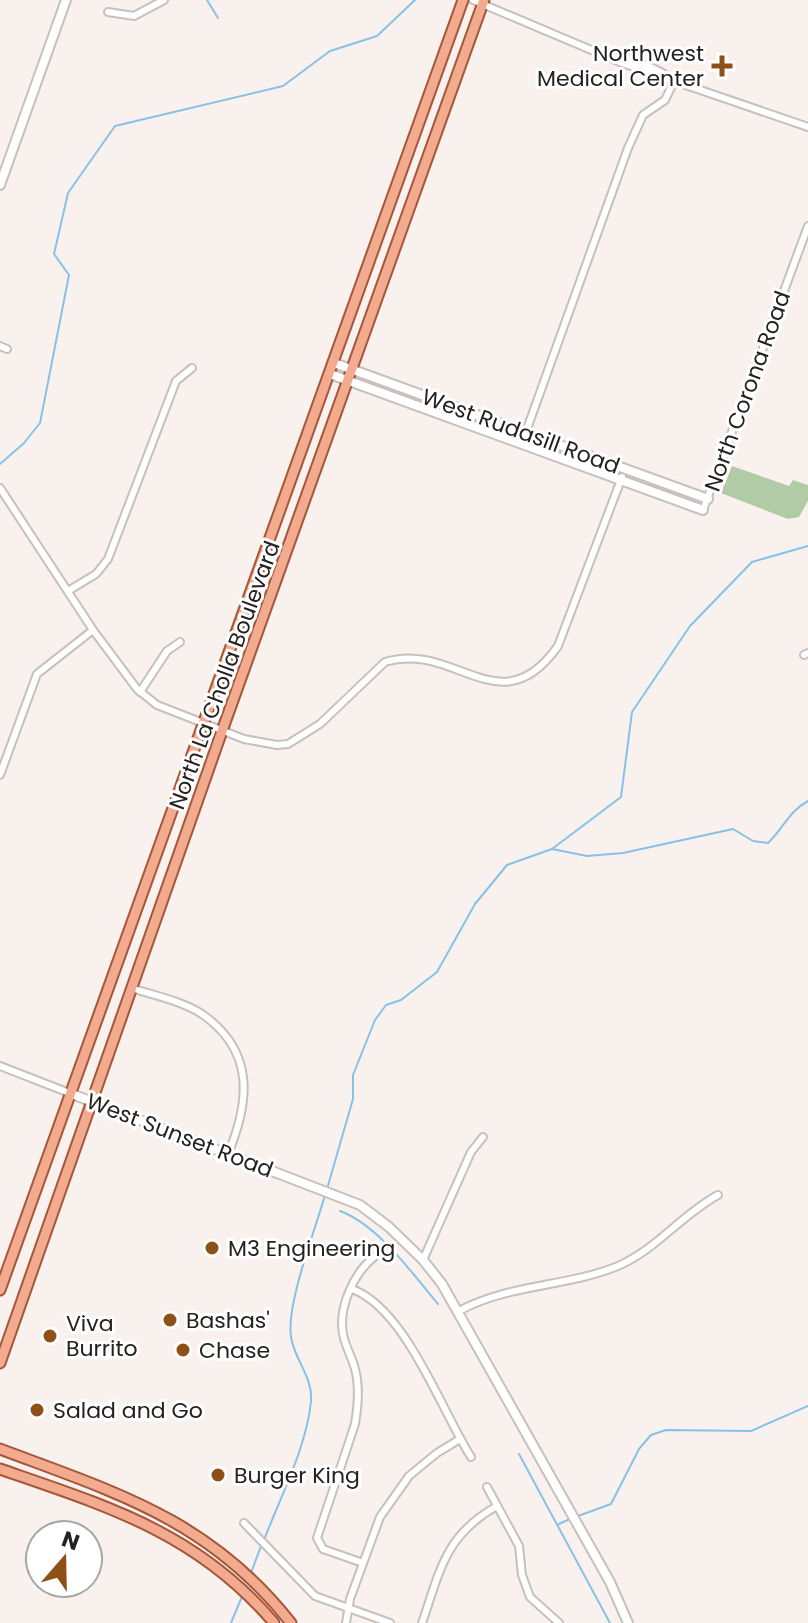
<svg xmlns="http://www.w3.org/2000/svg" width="808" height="1623" font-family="Poppins,sans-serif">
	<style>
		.green { fill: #b1cba7 }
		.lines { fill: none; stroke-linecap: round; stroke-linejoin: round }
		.stream { stroke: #86c2e7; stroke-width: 2 }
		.street-casing { stroke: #c7c0bd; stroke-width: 10 }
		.secondary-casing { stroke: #c7c0bd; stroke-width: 12 }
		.primary-casing { stroke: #a55738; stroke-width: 13 }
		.street { stroke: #fff; stroke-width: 6 }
		.secondary { stroke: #fff; stroke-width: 8 }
		.primary { stroke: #f2ab8f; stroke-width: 9 }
		.poi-dot { fill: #8f5017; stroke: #fff; stroke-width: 3 }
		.labels { text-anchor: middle; stroke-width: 6; stroke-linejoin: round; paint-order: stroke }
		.poi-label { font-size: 22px; fill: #242221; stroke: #fff; text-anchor: start }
		.street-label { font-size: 22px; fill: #242221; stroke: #fff }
	</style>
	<rect width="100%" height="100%" fill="#f9f1ee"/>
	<polygon class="green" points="732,466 789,486 793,480 808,485 808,501 799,517 788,519 721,493"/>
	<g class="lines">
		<g class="stream">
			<polyline points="207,0 218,18"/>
			<polyline points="0,464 24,443 40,423 69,275 54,254 68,193 115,126 283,86 330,51 377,36 415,0"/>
			<polyline points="552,849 621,797 632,712 690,626 752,562 808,546"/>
			<path d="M327 1189 353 1099V1075L375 1020 386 1005 401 1000 437 972 475 904 507 865 552 849 587 856 623 853 733 829 753 841 768 843C784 828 788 812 808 801"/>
			<path d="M340 1211C378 1225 412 1273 438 1304"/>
			<polyline points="519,1454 610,1623"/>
			<polyline points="578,1516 611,1504 639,1449 651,1435 666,1430 751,1431 808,1406"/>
			<polyline points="559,1524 572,1518"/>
			<path d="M264 1540C280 1498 307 1446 311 1401 313 1377 294 1359 291 1337 286 1304 315 1231 325 1195"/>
			<polyline points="251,1573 261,1546"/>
			<polyline points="231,1623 243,1594"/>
		</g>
		<defs>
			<g id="street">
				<path d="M473 0 622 63 674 81C658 68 632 58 612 57"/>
				<polyline points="108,12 134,16 164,0"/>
				<polyline points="0,346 7,349"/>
				<polyline points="523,440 628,148 643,115 665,100 674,81 808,127"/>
				<path d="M0 488 93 630 137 689 157 705 244 739 277 745 288 744 320 724 385 662C455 640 500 728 558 646L622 477"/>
				<polyline points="703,510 808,226"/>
				<polyline points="68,591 96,574 108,559 176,381 192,368"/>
				<polyline points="804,655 808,653"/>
				<polyline points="140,692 167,651 180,642"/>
				<polyline points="0,775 37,674 93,630"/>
				<path d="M131 988C153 995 182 1001 202 1014 255 1051 250 1101 228 1154"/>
				<polyline points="0,1066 72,1094"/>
				<polyline points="423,1260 471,1152 483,1137"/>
				<path d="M352 1289C406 1309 441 1410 471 1457"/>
				<path d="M459 1311C508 1284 567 1287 618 1266 657 1249 681 1215 718 1195"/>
				<polyline points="487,1487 519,1546 522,1575 530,1597 559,1623"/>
				<polyline points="244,1523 315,1596 390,1623"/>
				<path d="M363 1563 323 1549 317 1538 355 1424C358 1406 360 1387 355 1369 352 1357 345 1346 343 1334 338 1307 354 1273 374 1257"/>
				<polyline points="346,1623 350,1599 380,1517 409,1476 437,1453 460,1439"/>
				<path d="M422 1623C440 1571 445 1535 497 1506"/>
			</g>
			<g id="secondary">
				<polyline points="0,185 66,0"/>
				<polyline points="334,363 708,499"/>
				<polyline points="330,374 703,510"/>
				<polyline points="72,1094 360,1205 389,1227 423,1260 442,1284 610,1582 628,1623"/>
			</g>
			<g id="primary">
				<polyline points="0,1290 463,0"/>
				<polyline points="0,1363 222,731 484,0"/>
				<path d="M0 1449C117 1493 210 1520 291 1623"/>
				<path d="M0 1469C107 1506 198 1533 274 1623"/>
			</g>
		</defs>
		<use href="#street" class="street-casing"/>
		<use href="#secondary" class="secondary-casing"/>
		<use href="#primary" class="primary-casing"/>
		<use href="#street" class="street"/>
		<use href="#secondary" class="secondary"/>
		<use href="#primary" class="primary"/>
	</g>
	<g class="poi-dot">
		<path d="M718 54h8v8h8v8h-8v8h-8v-8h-8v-8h8z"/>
		<circle cx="212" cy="1248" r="8"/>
		<circle cx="170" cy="1320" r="8"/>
		<circle cx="50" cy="1336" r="8"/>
		<circle cx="183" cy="1350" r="8"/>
		<circle cx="37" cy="1410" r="8"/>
		<circle cx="218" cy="1475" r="8"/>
	</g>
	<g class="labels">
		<g class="poi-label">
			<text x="704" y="61" text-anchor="end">Northwest<tspan x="704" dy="25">Medical Center</tspan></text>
			<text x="228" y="1256">M3 Engineering</text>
			<text x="186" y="1328">Bashas'</text>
			<text x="66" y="1331">Viva<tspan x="66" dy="25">Burrito</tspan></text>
			<text x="199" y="1358">Chase</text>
			<text x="53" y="1418">Salad and Go</text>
			<text x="234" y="1483">Burger King</text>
		</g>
		<g class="street-label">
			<text transform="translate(747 391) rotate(-70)" y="8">North Corona Road</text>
			<text transform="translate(521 431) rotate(20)" y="8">West Rudasill Road</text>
			<text transform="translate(224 675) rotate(-70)" y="8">North La Cholla Boulevard</text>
			<text transform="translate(180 1135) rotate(21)" y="8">West Sunset Road</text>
		</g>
	</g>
	<g transform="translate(64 1559) rotate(20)"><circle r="38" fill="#ffffff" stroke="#a7a7a6" stroke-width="2"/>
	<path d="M0-6L14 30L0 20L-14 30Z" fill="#8f5017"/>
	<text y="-12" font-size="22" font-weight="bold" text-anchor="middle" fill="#242221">N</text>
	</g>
</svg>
